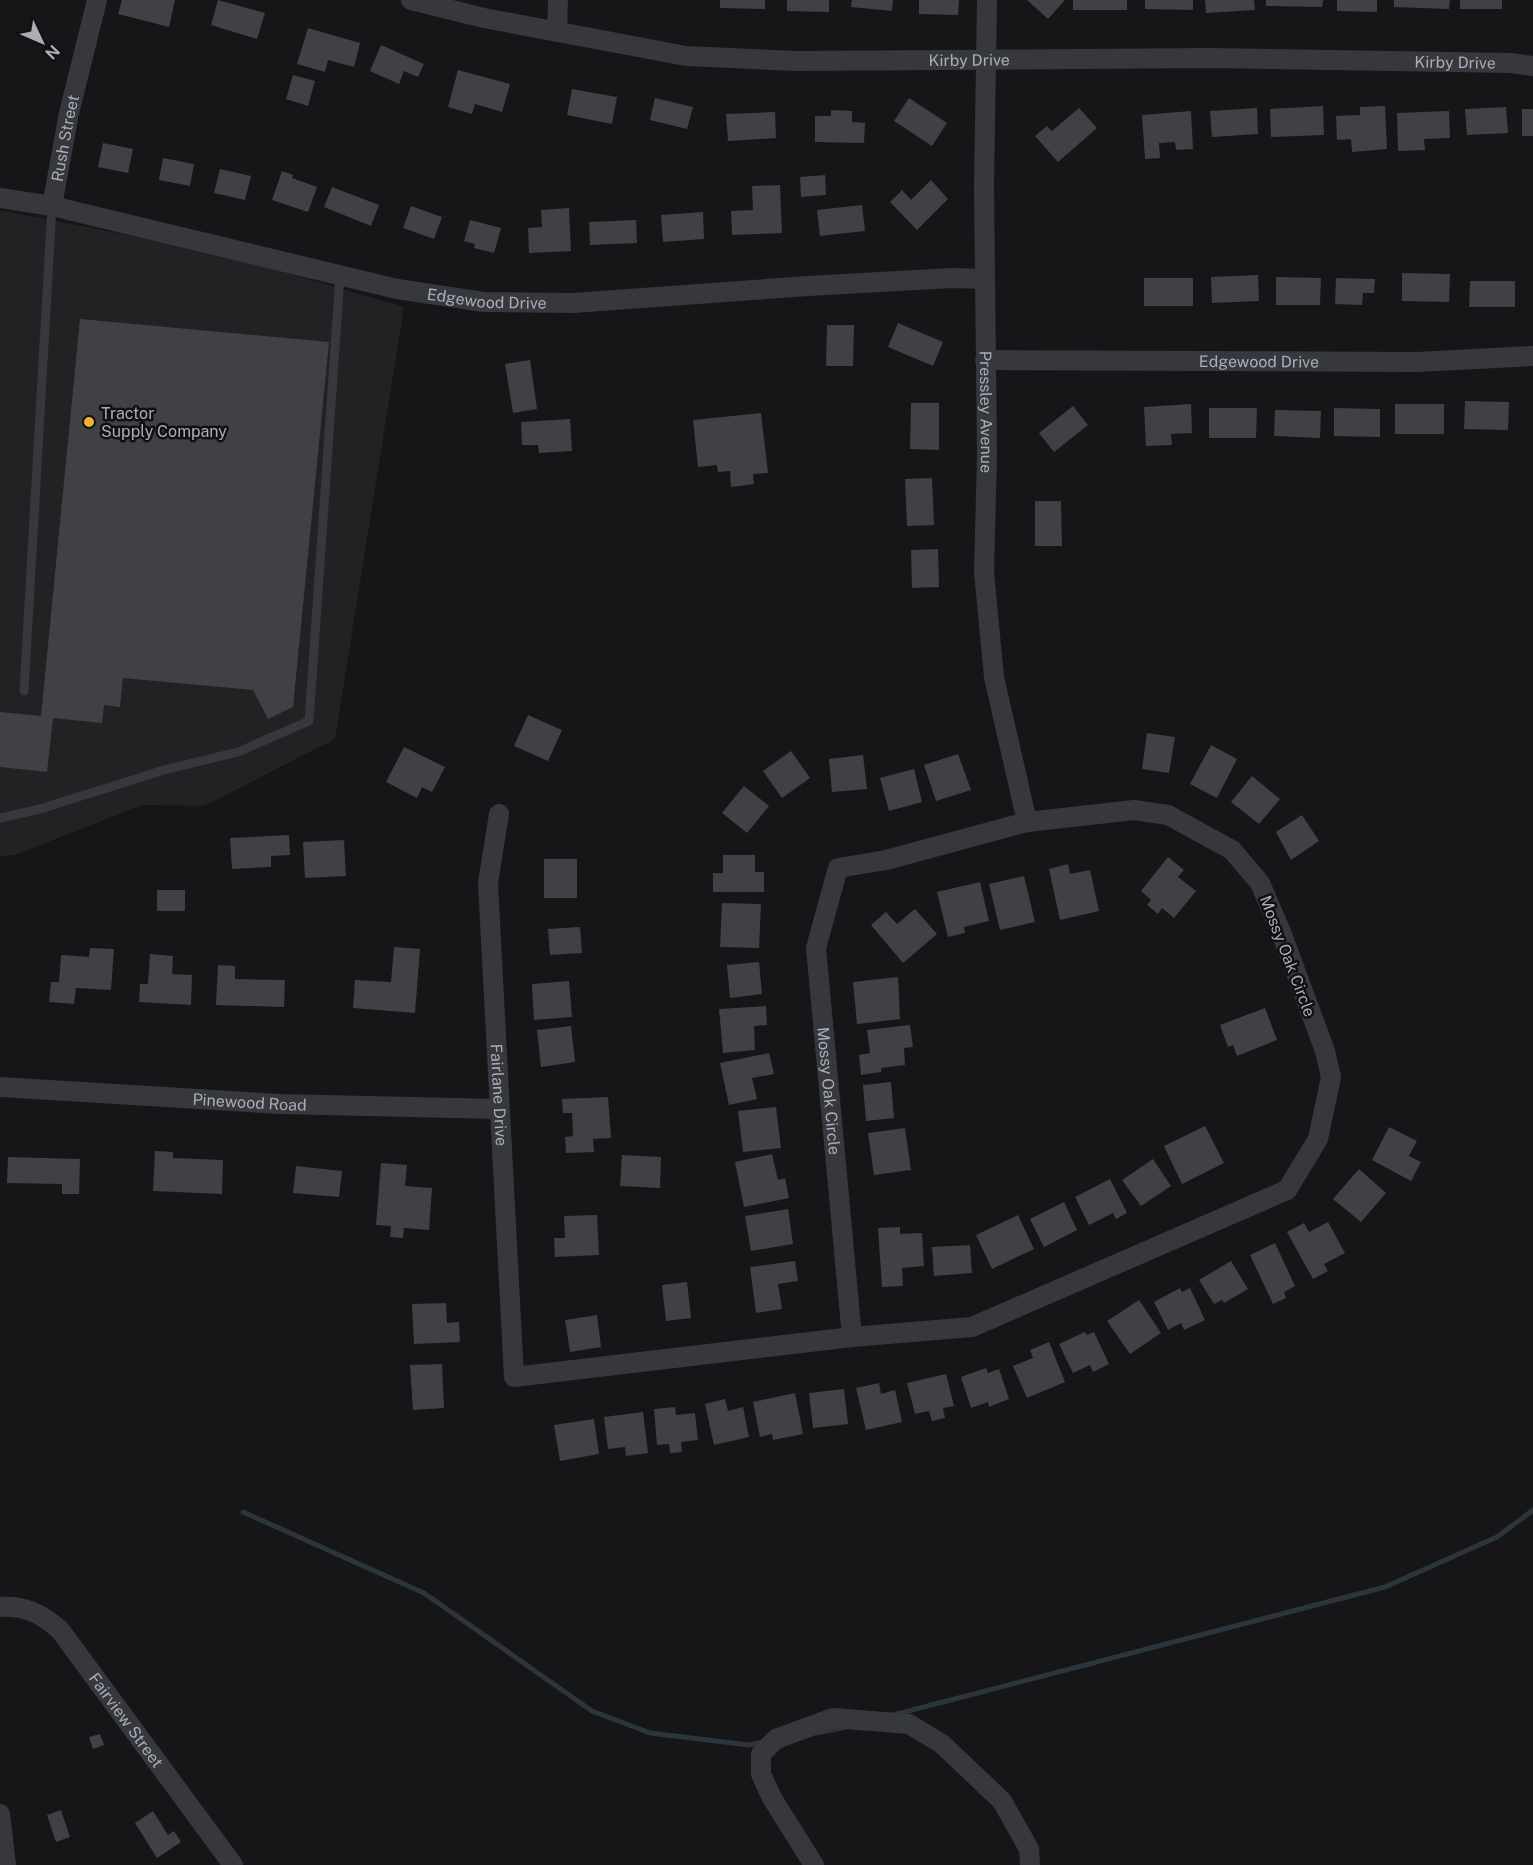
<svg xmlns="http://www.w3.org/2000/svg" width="1533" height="1865" font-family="'Public Sans',sans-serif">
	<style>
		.built { fill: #222225 }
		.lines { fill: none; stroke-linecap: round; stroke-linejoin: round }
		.stream { stroke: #2c353c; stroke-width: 5 }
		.building { fill: #404145 }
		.lane { stroke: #37383d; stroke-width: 9 }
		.street { stroke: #37383d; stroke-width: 20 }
		.poi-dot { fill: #f2b134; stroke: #111113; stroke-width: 2 }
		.labels { text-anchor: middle; stroke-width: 5; stroke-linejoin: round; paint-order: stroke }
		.street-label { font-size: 16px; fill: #a8adb8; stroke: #111113 }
		.poi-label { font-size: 16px; fill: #a8adb8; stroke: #111113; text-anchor: start }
	</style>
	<rect width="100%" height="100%" fill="#161618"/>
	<polygon class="built" points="0,210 133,236 270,268 404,307 335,739 204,806 142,805 15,855 0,856"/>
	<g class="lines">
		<g class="stream">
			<polyline points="243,1512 424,1593 592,1711 650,1733 749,1745 764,1742"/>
			<polyline points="893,1715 1385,1587 1497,1537 1533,1510"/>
			<polyline points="817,1733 846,1727"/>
		</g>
	</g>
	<g class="building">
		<polygon points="122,0 175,0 169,27 118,14"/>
		<polygon points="218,0 265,13 257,39 211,25"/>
		<polygon points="720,0 765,0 765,9 720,8"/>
		<polygon points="787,0 829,0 829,12 787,11"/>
		<polygon points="852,0 893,0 892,11 851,7"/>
		<polygon points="919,0 959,0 958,15 919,14"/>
		<polygon points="1027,0 1065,0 1048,19"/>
		<rect x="1073" y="0" width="54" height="10"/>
		<polygon points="1145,0 1193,0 1193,10 1145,9"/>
		<polygon points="1205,0 1254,0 1255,10 1206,13"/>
		<polygon points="1266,0 1323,0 1322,7 1266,6"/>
		<polygon points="1337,0 1377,0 1377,12 1337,11"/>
		<polygon points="1394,0 1450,0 1449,9 1394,7"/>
		<rect x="1460" y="0" width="42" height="9"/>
		<polygon points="308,28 360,43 354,67 328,60 325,72 297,64"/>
		<polygon points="381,45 424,64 418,77 404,71 399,84 370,71"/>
		<polygon points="458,70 510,84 502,112 475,104 472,114 448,107"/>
		<polygon points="293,75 315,81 308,106 286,99"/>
		<polygon points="572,89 617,97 612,124 567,115"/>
		<polygon points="655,98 693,107 687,129 650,120"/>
		<polygon points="909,98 947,123 932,146 894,121"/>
		<polygon points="1323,106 1324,135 1271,137 1270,109"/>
		<polygon points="1385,106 1387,149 1352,152 1351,139 1337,140 1336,116 1360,115 1360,107"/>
		<polygon points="1506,107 1508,133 1467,135 1465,109"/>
		<polygon points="1079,108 1097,128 1058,162 1035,136 1047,126 1052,131"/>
		<polygon points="1257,108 1258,134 1212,137 1210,111"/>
		<rect x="1522" y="109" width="11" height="27"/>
		<polygon points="831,110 852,111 852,122 865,123 864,143 815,142 815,116 831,116"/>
		<polygon points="1191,111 1193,149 1176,150 1175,142 1159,143 1160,158 1145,159 1142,115"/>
		<polygon points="1449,111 1450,138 1424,139 1425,150 1398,151 1397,113"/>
		<polygon points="775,112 776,138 728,141 726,114"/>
		<polygon points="103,143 133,149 128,173 98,167"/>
		<polygon points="163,158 194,164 190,186 159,180"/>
		<polygon points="220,169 251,176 245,200 214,193"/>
		<polygon points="282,171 293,175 292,178 317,187 308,212 272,200"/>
		<polygon points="825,175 826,195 801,197 800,177"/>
		<polygon points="931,180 948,199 917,230 890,202 902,190 911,200"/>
		<polygon points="780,185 782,233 732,235 731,211 753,210 752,186"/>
		<polygon points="332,187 379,205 371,226 324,207"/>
		<polygon points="862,205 865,231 820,236 817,210"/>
		<polygon points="411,206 442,217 434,239 403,228"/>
		<polygon points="569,208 571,251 529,253 528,228 542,227 541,210"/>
		<polygon points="703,212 704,239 663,242 661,215"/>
		<polygon points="470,220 501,228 494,253 474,248 475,244 464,241"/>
		<polygon points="636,220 637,243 590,245 589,222"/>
		<polygon points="1402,273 1450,274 1449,302 1402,301"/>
		<polygon points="1258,275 1259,301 1212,303 1211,277"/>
		<polygon points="1276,277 1321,278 1320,305 1276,305"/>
		<rect x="1144" y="278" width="49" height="28"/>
		<polygon points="1336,278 1375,279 1374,293 1363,293 1362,305 1335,304"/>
		<polygon points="1470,281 1515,281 1515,307 1469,307"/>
		<polygon points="80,319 329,342 293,707 268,719 253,690 123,678 120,707 104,705 102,723 53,718 47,772 0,767 0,712 41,716"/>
		<polygon points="898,323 943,342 933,366 888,347"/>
		<polygon points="827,325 854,325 853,366 826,366"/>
		<polygon points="530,360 537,409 513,413 505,364"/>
		<polygon points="1465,401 1509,402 1508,430 1464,429"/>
		<polygon points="911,403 939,403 939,450 910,449"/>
		<polygon points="1191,404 1192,433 1171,434 1172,445 1146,446 1144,407"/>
		<rect x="1395" y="404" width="49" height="30"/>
		<polygon points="1073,406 1088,425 1054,452 1039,433"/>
		<polygon points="1209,408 1257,408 1256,438 1209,438"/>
		<polygon points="1334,408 1380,409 1380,437 1334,436"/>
		<polygon points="1275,410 1321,411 1320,438 1274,436"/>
		<polygon points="761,413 768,473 753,474 754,484 731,487 730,471 718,472 717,465 698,467 693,420"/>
		<polygon points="570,419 572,451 539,453 538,445 522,445 521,422"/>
		<polygon points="932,478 934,525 907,526 905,479"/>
		<polygon points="1035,501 1061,501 1062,546 1035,546"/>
		<polygon points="938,549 939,587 912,588 911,550"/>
		<polygon points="528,715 562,730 548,761 514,746"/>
		<polygon points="1147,733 1175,737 1169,773 1142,769"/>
		<polygon points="1211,745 1237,759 1217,798 1190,784"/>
		<polygon points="404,747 445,767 432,792 422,787 417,798 386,782"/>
		<polygon points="791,751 810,778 782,798 763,771"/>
		<polygon points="958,754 971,790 936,801 924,765"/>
		<polygon points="863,755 867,789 832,792 829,759"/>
		<polygon points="914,769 922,802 889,811 880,778"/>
		<polygon points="1252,776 1280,799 1259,824 1231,802"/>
		<polygon points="744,786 769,806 747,833 722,813"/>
		<polygon points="1302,815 1319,841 1291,860 1276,832"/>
		<polygon points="289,835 290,855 271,856 271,867 232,869 230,838"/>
		<polygon points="344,840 346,876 305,878 303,842"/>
		<polygon points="723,855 755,855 755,872 764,872 764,892 713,892 713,873 723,873"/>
		<polygon points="1168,857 1184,870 1178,877 1196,891 1174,918 1162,908 1158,914 1147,905 1151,900 1141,891"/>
		<rect x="544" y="859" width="33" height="39"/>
		<polygon points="1068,864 1070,874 1090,870 1099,911 1060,920 1049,869"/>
		<polygon points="1024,876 1035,922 1000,930 989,884"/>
		<polygon points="980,882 989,921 964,927 965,933 948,937 937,892"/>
		<rect x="157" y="890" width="28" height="21"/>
		<polygon points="722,903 761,904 759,948 720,947"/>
		<polygon points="915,909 937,934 903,963 871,925 886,912 897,924"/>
		<polygon points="580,927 582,953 550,955 548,929"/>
		<polygon points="394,947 420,949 415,1013 353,1008 355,980 391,982"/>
		<polygon points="90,948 114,949 111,990 76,988 74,1004 49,1002 51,982 59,982 61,955 89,957"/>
		<polygon points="150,954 173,956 172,974 192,975 191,1005 139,1002 140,984 148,984"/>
		<polygon points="759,962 762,994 730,998 727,965"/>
		<polygon points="218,965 235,966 235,979 285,980 284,1007 216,1005"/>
		<polygon points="898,977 900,1019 857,1024 853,982"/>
		<polygon points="569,981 572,1017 534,1020 532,984"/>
		<polygon points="766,1006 767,1025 754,1026 755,1050 723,1053 719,1009"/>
		<polygon points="1265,1008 1277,1040 1237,1056 1233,1045 1228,1047 1220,1025"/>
		<polygon points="910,1025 913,1047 904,1048 905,1065 881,1068 881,1072 861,1075 859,1055 870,1053 867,1030"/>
		<polygon points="571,1026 575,1062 541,1067 537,1030"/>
		<polygon points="769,1053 774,1074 752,1078 757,1099 729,1105 720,1063"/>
		<polygon points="891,1082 894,1118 866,1121 863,1085"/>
		<polygon points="608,1097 611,1138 593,1139 594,1152 566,1153 565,1137 573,1136 572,1113 563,1113 562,1099"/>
		<polygon points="776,1107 781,1148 743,1152 738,1111"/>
		<polygon points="1205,1126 1224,1163 1182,1184 1164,1146"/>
		<polygon points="1389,1127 1417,1141 1409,1156 1421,1162 1411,1181 1372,1160"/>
		<polygon points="905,1128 911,1170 874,1175 868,1133"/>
		<polygon points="155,1151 173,1152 173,1158 223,1160 222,1194 153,1191"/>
		<polygon points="772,1154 778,1180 785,1178 789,1198 744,1207 735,1162"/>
		<polygon points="622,1155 661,1157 660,1188 620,1186"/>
		<polygon points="8,1157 80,1159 79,1194 62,1194 62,1184 7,1183"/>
		<polygon points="1153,1159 1171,1186 1141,1206 1122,1180"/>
		<polygon points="381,1163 407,1165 405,1186 432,1188 429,1230 404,1228 403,1238 390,1237 391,1226 376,1225"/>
		<polygon points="296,1166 342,1171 339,1197 293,1193"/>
		<polygon points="1359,1169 1386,1193 1361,1222 1333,1199"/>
		<polygon points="1110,1179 1127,1213 1116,1219 1113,1213 1089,1225 1075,1197"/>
		<polygon points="1064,1202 1077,1230 1044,1247 1030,1219"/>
		<polygon points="788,1209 793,1244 751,1251 745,1216"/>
		<polygon points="597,1215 599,1255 555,1257 554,1238 565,1238 564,1216"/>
		<polygon points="1018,1215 1034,1249 992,1269 976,1235"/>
		<polygon points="1328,1222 1345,1253 1324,1264 1328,1271 1313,1279 1287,1232 1304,1223 1309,1232"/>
		<polygon points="900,1227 900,1234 922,1233 924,1266 902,1268 903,1286 882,1287 878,1228"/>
		<polygon points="1275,1243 1295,1286 1284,1292 1286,1298 1273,1304 1250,1255"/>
		<polygon points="970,1245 972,1273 934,1276 932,1247"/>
		<polygon points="795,1261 798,1281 778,1284 782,1309 756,1313 750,1267"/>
		<polygon points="1231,1261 1248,1289 1224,1303 1222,1300 1214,1304 1199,1280"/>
		<polygon points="687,1282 691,1318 666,1321 662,1285"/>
		<polygon points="1180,1288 1182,1292 1190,1288 1205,1320 1184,1330 1181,1323 1168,1330 1154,1302"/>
		<polygon points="1139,1300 1161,1333 1130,1354 1107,1321"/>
		<polygon points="446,1303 447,1323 459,1322 460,1342 414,1344 412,1304"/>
		<polygon points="597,1315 601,1347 570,1352 565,1320"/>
		<polygon points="1085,1332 1087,1335 1094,1332 1109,1364 1093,1372 1090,1365 1073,1373 1059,1344"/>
		<polygon points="1049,1342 1065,1382 1027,1398 1013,1366 1033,1358 1030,1350"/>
		<polygon points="442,1364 444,1408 413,1410 410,1365"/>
		<polygon points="986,1368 988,1373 999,1369 1009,1399 989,1407 988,1402 971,1408 961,1377"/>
		<polygon points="946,1374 954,1406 943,1408 945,1418 932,1421 929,1411 915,1414 907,1383"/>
		<polygon points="879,1383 881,1394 895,1390 902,1422 866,1430 856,1388"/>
		<polygon points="844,1389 848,1424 813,1428 809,1393"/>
		<polygon points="795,1393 803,1434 773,1440 772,1434 760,1437 753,1402"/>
		<polygon points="725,1399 728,1411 743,1407 749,1437 714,1445 705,1404"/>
		<polygon points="675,1407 676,1415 695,1413 698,1440 681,1442 682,1452 670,1453 669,1444 657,1445 654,1409"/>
		<polygon points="643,1412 648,1453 626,1456 625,1447 608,1449 604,1417"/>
		<polygon points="594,1419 599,1454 560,1461 554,1425"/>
		<polygon points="100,1734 104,1745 93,1749 89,1737"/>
		<polygon points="61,1810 70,1837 56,1842 47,1815"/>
		<polygon points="153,1811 168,1835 174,1831 181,1842 157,1858 135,1823"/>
	</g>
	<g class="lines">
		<g class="lane">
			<polyline points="24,691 52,206"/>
			<polyline points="0,818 40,809 164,770 238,752 309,721 340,276"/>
		</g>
		<g class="street">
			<path id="s1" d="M411 0 484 18 686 56 796 61 1210 58 1511 63 1533 66"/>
			<path id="s2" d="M987 0 984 186 987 455 984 572 994 677 1027 822"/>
			<polyline points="557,32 558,0"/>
			<path id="s3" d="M0 198 52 206 397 289 484 302 573 303 808 286 952 278 985 279"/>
			<path id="s4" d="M52 206 69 113 97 0"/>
			<path id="s5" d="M985 360 1417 362 1533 356"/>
			<path id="s6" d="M499 814 488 883 514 1377 852 1337 972 1327 1287 1190 1318 1139 1331 1077 1325 1051 1281 932 1260 883 1232 850 1168 815 1134 810 1027 822 886 860 838 868 816 948 852 1337"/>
			<path id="s7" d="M0 1087 279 1104 499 1109"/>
			<path id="s8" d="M0 1607C24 1605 42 1614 60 1630L233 1865"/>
			<polyline points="0,1814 6,1865"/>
			<polyline points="814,1865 772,1798 761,1774 761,1754 776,1739 833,1718 909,1724 942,1744 1002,1801 1029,1849 1030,1865"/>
		</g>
	</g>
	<circle class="poi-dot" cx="89" cy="422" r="6"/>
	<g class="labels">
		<g class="street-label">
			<text dy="6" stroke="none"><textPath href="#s1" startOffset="564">Kirby Drive</textPath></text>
			<text dy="6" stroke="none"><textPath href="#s1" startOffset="1050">Kirby Drive</textPath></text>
			<text dy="6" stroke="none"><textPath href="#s4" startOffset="69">Rush Street</textPath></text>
			<text dy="6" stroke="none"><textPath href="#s3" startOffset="498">Edgewood Drive</textPath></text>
			<text dy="6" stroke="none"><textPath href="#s5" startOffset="274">Edgewood Drive</textPath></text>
			<text dy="6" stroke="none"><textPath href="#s2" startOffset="412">Pressley Avenue</textPath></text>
			<text transform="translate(1288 956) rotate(69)" y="6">Mossy Oak Circle</text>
			<text dy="6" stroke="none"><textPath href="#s6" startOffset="2378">Mossy Oak Circle</textPath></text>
			<text dy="6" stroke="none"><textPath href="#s6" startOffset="282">Fairlane Drive</textPath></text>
			<text dy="6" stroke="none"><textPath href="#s7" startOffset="250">Pinewood Road</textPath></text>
			<text dy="6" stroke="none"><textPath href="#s8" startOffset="178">Fairview Street</textPath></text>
		</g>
		<g class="poi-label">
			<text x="101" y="419">Tractor<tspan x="101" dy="18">Supply Company</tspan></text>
		</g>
	</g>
	<g transform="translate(42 42) rotate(134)" stroke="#111113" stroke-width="4.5" paint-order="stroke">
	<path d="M0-4.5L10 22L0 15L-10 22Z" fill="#a8adb8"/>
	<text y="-9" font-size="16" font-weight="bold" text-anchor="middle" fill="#a8adb8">N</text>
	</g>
</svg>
